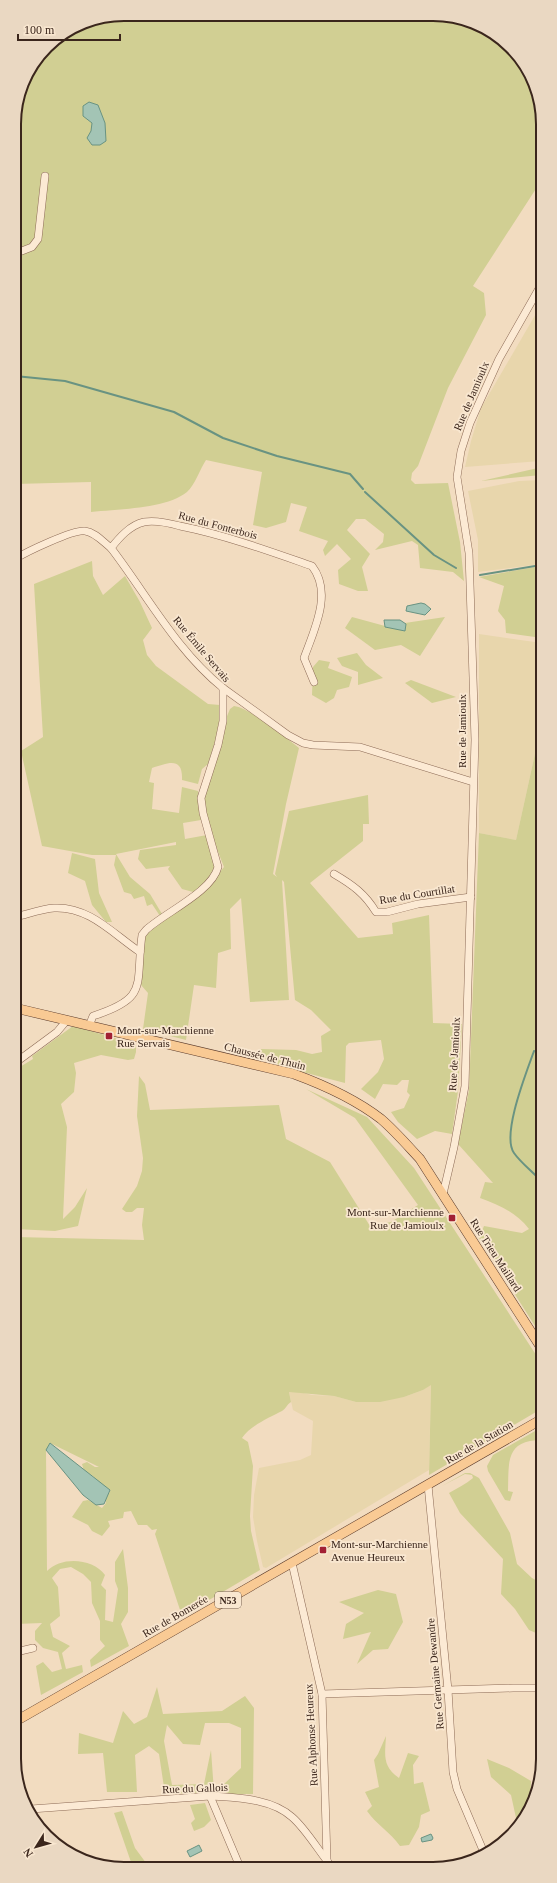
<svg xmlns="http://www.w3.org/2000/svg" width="557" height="1883" font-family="Georgia,serif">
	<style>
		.farmland { fill: #e8d6ac }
		.green { fill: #d1cf93 }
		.water { fill: #a3c4b5; stroke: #699382 }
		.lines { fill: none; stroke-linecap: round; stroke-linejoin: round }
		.stream { stroke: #699382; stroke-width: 2 }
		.minor-casing { stroke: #8d6b56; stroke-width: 8 }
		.major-casing { stroke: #5a3a2b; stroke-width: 10 }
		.minor { stroke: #fcead4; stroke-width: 7 }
		.major { stroke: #f9ca94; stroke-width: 9 }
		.poi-dot { fill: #a22034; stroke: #f9e7d0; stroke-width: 1.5 }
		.labels { text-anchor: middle; stroke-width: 3.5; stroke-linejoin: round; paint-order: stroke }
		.shield { fill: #f9e7d0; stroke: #746052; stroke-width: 1 }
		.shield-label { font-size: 10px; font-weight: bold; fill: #3b261c }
		.street-label { font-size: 11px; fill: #3b261c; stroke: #f9e7d0 }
		.poi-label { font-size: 11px; fill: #3b261c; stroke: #f9e7d0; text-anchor: start }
		.rim { fill: none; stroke: #3b261c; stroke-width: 2 }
	</style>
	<rect width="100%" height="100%" fill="#f2dcc0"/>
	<g class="farmland">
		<polygon points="541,305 541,461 465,467 471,441 481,408"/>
		<polygon points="541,480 541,564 478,572 478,540 468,491 519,481"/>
		<polygon points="479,634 542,643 542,722 516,840 479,833"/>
		<polygon points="431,1384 429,1470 266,1568 263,1567 257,1541 253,1517 254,1495 259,1468 300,1460 311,1455 313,1421 293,1410 289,1392 300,1392 312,1395 334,1396 356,1402 404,1397 423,1390"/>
	</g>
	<g class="green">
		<path d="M124 14 455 16 511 46 541 103V181L473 286 484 293 486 315 448 388 418 466 412 473 411 480 415 484 448 483 460 542 464 581 453 572 420 568 418 545 412 541 375 550 383 542 384 534 365 519H356L347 530 370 554 362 567 368 591H358L339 584 338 570 351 559 337 544 325 556 323 550 328 541 299 531 307 507 291 503 286 522 266 528 253 525 262 472 206 460C200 469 195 485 187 492 166 509 118 509 91 512V482L15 484 14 117 22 82 46 46 82 22Z"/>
		<polygon points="541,467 541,475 481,481 538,468"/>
		<path d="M92 561 93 576 103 595 125 576 140 602 152 628 143 640 147 655 156 666 208 704 220 705 219 722 216 738 208 764 202 769 198 784 182 780C183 756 168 763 152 768L149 782 154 783 152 809 179 813 182 787 198 791 201 820 183 823 185 839 207 835 215 868 212 875 197 891 193 892 182 889 168 869 170 866 146 869 138 859 140 850 176 845V842L116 854 130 877 150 894 162 914 160 916 152 904 147 906 144 896 134 899 131 894 124 892 114 865 116 855H92L42 846 21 751 43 737 34 584Z"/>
		<polygon points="541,566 542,638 506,633 505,620 498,611 504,586 479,577"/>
		<polygon points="352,617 385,626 445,617 420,656 401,645 375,650 345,628"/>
		<polygon points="357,653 366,665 383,678 358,685 358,672 342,666 337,658"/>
		<polygon points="319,660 330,662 328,668 352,677 349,687 337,690 334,698 326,703 312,695 313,667"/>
		<polygon points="411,680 456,697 432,703 405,683"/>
		<path d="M234 706C250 708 285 737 299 748L286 804 273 874 277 877 275 874 289 811 368 795 369 824H363V841L310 883 358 938 393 934 392 923 429 915 433 1023 462 1024 458 1091 452 1134 435 1131 417 1139 398 1122 391 1112 404 1108 410 1095 407 1092 409 1080H402L397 1085 383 1084 375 1099 361 1089 378 1072 384 1059 381 1040 349 1043 346 1046 345 1083 291 1069 261 1058V1049L296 1050 312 1054 322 1052 321 1036 331 1030 311 1010 295 1000 284 882 282 880 289 1000 250 1002 241 898 230 909 231 949 218 953 216 988 194 985 186 1040 143 1029 148 993 141 985 145 935 205 890 224 867 211 834 203 799 225 721 230 709Z"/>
		<path d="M542 722V1337L479 1238 484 1226 522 1233 529 1229C516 1212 499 1205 480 1198L485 1182 493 1183 458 1144 469 1090 479 833 516 840Z"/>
		<polygon points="72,853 95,859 99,893 112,922 106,922 92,905 85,881 68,873"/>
		<polygon points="73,1026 136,1044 136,1052 134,1059 128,1060 101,1055 74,1063 76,1073 74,1092 61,1104 67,1127 63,1219 75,1207 87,1188 78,1226 55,1231 15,1229 15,1070 33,1059 32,1056"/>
		<path d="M139 1076 145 1084 150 1110 279 1105 286 1139 330 1162 370 1226 391 1222 418 1205 355 1118 306 1089 367 1117 414 1168 542 1364V1401L536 1412 429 1475 431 1385 423 1390 404 1397 380 1402H356L334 1396 289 1392 291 1402C287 1404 286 1409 282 1411 270 1417 250 1426 242 1438L248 1442 253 1466 250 1516 251 1531 260 1570 182 1616 155 1534 157 1529 152 1530 147 1525H138L131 1511 124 1512 123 1518 108 1521 110 1526 102 1536 92 1531 88 1525 72 1517 83 1501 88 1500 102 1508 106 1503 105 1496 110 1492C106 1485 96 1484 93 1476L84 1471 82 1464 87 1462 95 1467H99L50 1443 46 1451 47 1571C61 1556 93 1558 105 1575L101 1585 106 1590 105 1620 113 1622 118 1589 115 1581V1562L123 1549 128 1588V1612L121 1624 129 1646 91 1667 90 1660 105 1646 100 1640V1621L92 1603 91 1582 83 1574 71 1567 60 1569 52 1578 58 1587 60 1616 50 1624 53 1637 70 1646 62 1653 66 1669 82 1665 83 1672 41 1695 36 1666 43 1662 52 1672 62 1669 58 1652 43 1648 35 1640V1631L42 1623 16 1624 15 1237 144 1240 142 1225 144 1208H137L132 1212H126L122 1209 137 1186 142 1171 143 1158 137 1116Z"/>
		<path d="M542 1427V1440C505 1440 509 1462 508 1491L513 1492 510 1501 505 1500 488 1471 487 1466 493 1455Z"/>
		<path d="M465 1473H470L479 1478 510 1533 517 1564 532 1578 543 1584V1636L529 1630 515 1609 501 1594 503 1559 460 1513 449 1493C457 1488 466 1484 473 1478L472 1475 465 1474 442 1486Z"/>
		<polygon points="378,1590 396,1594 403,1622 388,1649 373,1650 357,1664 371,1632 343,1639 346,1624 364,1613 339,1602"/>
		<polygon points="157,1687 163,1714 222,1711 245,1696 254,1708 253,1794 226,1794 224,1784 241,1768 241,1728 229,1723 205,1723 200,1745 183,1744 167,1725 164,1741 172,1785 204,1784 211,1750 214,1792 165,1794 159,1754 149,1746 135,1755 137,1792 107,1792 103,1753 78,1754 79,1733 113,1743 123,1711 134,1724 147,1717"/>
		<path d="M386 1736C385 1755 382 1766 399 1778L408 1753 419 1756 413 1765 414 1784 423 1782 430 1811 421 1815 419 1827 409 1845 400 1846C390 1832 377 1825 367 1811L372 1806 365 1792 379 1787 374 1760 378 1754Z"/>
		<polygon points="487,1759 509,1768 531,1781 530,1808 518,1827 511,1795 491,1777"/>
		<polygon points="205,1803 211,1820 204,1827 194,1831 191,1823 195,1819 190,1805"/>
		<polygon points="122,1811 135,1848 149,1867 134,1867 132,1865 114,1813"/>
	</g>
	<g class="water">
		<polygon points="89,102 98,105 105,123 106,141 100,145 92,145 87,138 91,131 92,123 83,116 83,106"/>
		<polygon points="421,603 425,604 431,609 425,615 406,611 407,606"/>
		<polygon points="384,620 400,620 406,624 405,631 385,627"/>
		<polygon points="50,1443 110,1490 104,1504 96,1505 83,1495 46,1450"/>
		<polygon points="431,1834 433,1838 432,1840 422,1842 421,1838"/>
		<polygon points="199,1845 202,1851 190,1857 187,1851"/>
	</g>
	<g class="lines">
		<g class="stream">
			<polyline points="15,376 65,381 174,412 223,438 277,456 350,474 363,489"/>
			<polyline points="365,492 434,555 456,568"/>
			<polyline points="480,575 541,565"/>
			<path d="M534 1051C527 1071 501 1135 514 1153 521 1163 533 1172 542 1182"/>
		</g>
		<defs>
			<g id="minor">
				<polyline points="14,254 32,247 38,239 45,176"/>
				<path d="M15 559C26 552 74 529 85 531 95 532 103 542 111 548 119 538 130 525 144 522 155 520 169 523 180 526 225 535 269 551 312 566 333 593 314 630 304 658L314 682"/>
				<polyline points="223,688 288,735 303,743 313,745 360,747 473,782"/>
				<path d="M334 874C353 885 365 894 376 912H387L418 904 471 897"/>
				<path d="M15 917C28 914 41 909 54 908 89 906 113 934 140 952"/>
				<path d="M89 1026 93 1016C150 998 135 985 142 935L146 930C164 913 212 892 218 867L203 813 201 798 218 745 223 721V688C176 650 147 595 111 548"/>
				<polyline points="15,1063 57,1032 67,1020"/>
				<polyline points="443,1194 454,1147 465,1086 475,740 469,553 457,477 461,451 470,423 499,359 541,285"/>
				<polyline points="428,1485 448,1690 453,1772 457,1789 485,1855"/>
				<polyline points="292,1563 322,1694 327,1860"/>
				<polyline points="16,1652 33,1648"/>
				<polyline points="322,1694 513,1688 539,1688 543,1690"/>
				<polyline points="210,1796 240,1867"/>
				<path d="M31 1809 210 1796C237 1798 271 1798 292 1817 307 1830 319 1852 332 1867"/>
			</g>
			<g id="major">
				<path d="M15 1008 294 1074C324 1085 355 1099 381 1119 395 1131 407 1145 420 1159L542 1349"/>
				<polyline points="16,1721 542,1419"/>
			</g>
		</defs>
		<use href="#minor" class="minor-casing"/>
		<use href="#major" class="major-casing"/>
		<use href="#minor" class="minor"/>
		<use href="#major" class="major"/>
	</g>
	<g class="poi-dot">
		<rect x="105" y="1032" width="8" height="8" rx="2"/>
		<rect x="448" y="1214" width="8" height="8" rx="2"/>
		<rect x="319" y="1546" width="8" height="8" rx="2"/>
	</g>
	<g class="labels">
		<rect class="shield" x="215" y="1592" width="26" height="16" rx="3"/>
		<g class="shield-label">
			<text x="228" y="1604">N53</text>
		</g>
		<g class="street-label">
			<text transform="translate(471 396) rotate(-67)" y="4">Rue de Jamioulx</text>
			<text transform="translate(218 525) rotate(15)" y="4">Rue du Fonterbois</text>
			<text transform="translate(202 649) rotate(50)" y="4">Rue Émile Servais</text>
			<text transform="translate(462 731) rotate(-90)" y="4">Rue de Jamioulx</text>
			<text transform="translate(417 894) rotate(-9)" y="4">Rue du Courtillat</text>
			<text transform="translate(454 1054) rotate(-87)" y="4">Rue de Jamioulx</text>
			<text transform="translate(265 1056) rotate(14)" y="4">Chaussée de Thuin</text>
			<text transform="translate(496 1255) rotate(57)" y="4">Rue Trieu Maillard</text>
			<text transform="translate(479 1442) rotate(-30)" y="4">Rue de la Station</text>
			<text transform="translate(175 1616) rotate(-30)" y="4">Rue de Bomerée</text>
			<text transform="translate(435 1674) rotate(-95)" y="4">Rue Germaine Dewandre</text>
			<text transform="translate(311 1735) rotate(-93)" y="4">Rue Alphonse Heureux</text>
			<text transform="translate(195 1788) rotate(-2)" y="4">Rue du Gallois</text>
		</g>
		<g class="poi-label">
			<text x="117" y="1034">Mont-sur-Marchienne<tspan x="117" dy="13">Rue Servais</tspan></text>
			<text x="444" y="1216" text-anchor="end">Mont-sur-Marchienne<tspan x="444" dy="13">Rue de Jamioulx</tspan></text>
			<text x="331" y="1548">Mont-sur-Marchienne<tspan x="331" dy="13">Avenue Heureux</tspan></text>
		</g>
	</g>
	<path d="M0 0H557V1883H0ZM124 21H433A103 103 0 0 1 536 124V1759A103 103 0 0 1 433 1862H124A103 103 0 0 1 21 1759V124A103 103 0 0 1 124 21Z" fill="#ead8c2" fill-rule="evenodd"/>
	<path class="rim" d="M124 21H433A103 103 0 0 1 536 124V1759A103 103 0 0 1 433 1862H124A103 103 0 0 1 21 1759V124A103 103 0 0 1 124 21Z"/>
	<g transform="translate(36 1847) rotate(233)" stroke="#f9e7d0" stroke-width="3" paint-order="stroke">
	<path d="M0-3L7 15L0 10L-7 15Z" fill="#3b261c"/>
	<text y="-6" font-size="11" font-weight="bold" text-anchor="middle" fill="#3b261c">N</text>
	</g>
	<path d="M18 34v6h102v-6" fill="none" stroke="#3b261c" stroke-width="2"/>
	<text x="24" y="34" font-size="12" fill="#3b261c" stroke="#f9e7d0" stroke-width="3" paint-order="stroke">100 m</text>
</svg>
